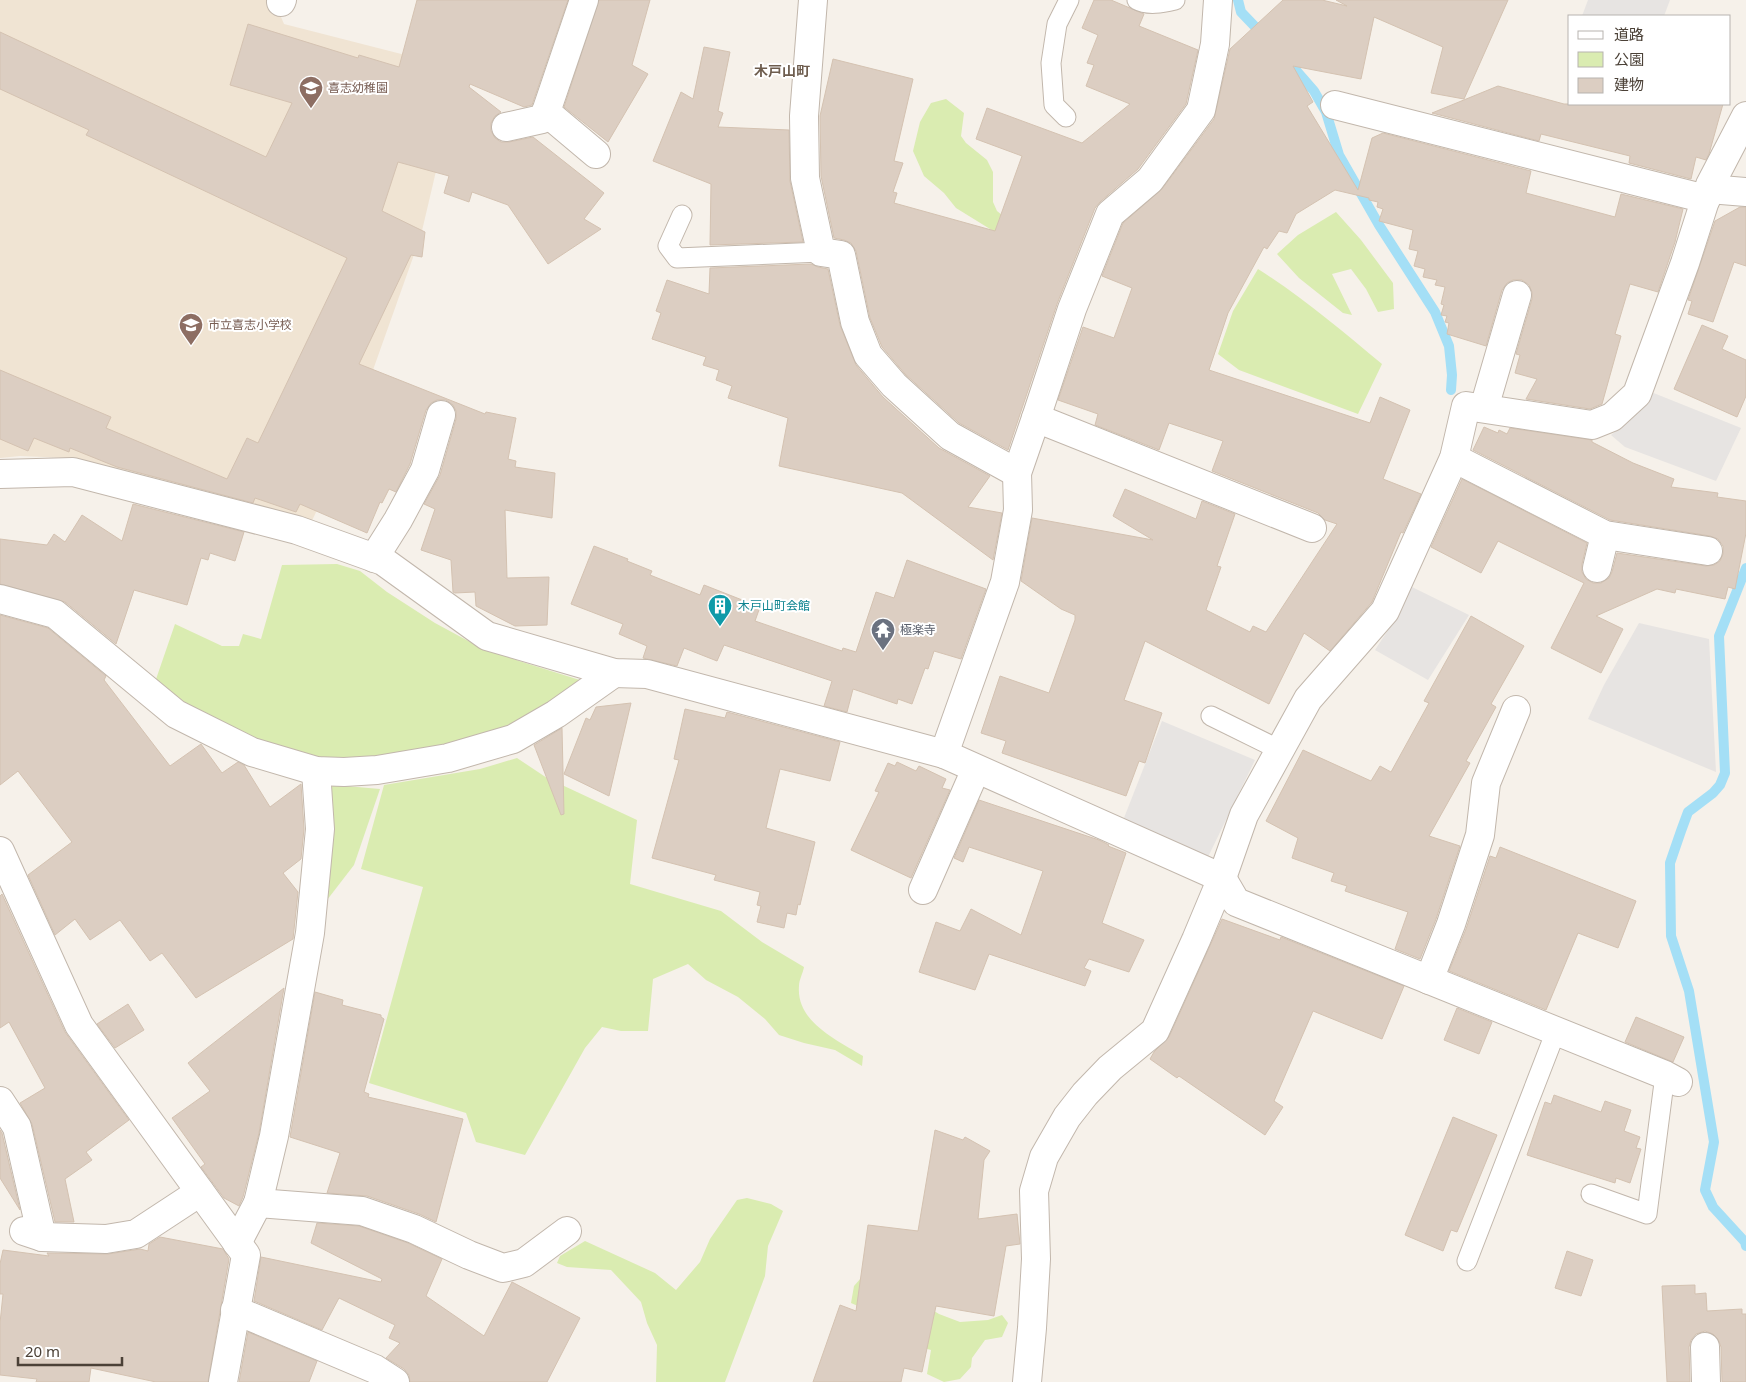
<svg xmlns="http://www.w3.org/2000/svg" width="1746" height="1382" font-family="'Noto Sans','Noto Sans JP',sans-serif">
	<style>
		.education { fill: #f0e4d3 }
		.green { fill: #daecb1 }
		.parking { fill: #e7e4e2 }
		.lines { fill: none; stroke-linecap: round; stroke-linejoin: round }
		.stream { stroke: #a4dff6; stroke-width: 10 }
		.building { fill: #dccec2; stroke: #d4c2b1 }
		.lane-casing { stroke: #c2b7ac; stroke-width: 21 }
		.street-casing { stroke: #c2b7ac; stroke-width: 30 }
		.lane { stroke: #fff; stroke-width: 19 }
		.street { stroke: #fff; stroke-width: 28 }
		.labels { text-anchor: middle; stroke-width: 4; stroke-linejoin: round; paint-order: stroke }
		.education-label { font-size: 12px; fill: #785e54; stroke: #fff; text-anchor: start }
		.culture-label { font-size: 12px; fill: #0d838f; stroke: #fff; text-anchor: start }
		.worship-label { font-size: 12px; fill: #5b616d; stroke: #fff; text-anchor: start }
		.neighbourhood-label { font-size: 14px; font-weight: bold; fill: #6e5d4e; stroke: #fff }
	</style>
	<rect width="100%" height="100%" fill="#f6f1ea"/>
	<polygon class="education" points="0,0 267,0 275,3 284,24 460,69 421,235 341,460 308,529 190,491 67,458 20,456 0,458"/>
	<g class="green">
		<polygon points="946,99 964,113 961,136 966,143 987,160 993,172 993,202 997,211 1008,220 1007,245 990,229 956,208 944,193 924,176 913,151 920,122 931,103"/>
		<polygon points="1336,212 1361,240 1393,283 1394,309 1378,312 1366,289 1351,269 1332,274 1352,315 1343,313 1299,278 1277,254 1298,235"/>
		<path d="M1258 269C1302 297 1342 331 1382 364L1358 414 1239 370 1218 354 1233 311Z"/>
		<polygon points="337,564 360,571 387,592 435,623 472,643 519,661 583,681 562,704 471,746 325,765 225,732 154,685 175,624 222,646 239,646 243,634 261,639 282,565"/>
		<path d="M517 758 547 778 637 820 630 884 721 911 762 942 804 967C803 973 799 980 799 986 796 1022 837 1040 863 1056L862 1066 835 1050 804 1043 779 1035 765 1019 738 997 706 980 688 964 653 979 648 1031H621L602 1027 585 1048 525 1155 476 1142 466 1113 369 1083 423 887 361 869 384 785 480 769Z"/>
		<polygon points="323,784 380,789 354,865 317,913"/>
		<polygon points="747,1198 771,1204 783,1211 768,1246 765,1276 725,1382 656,1382 657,1345 647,1323 641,1302 611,1270 567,1267 557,1263 560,1256 585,1241 655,1273 676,1290 700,1262 710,1239 737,1200"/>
		<polygon points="861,1278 906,1294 939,1314 960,1322 988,1320 1002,1315 1008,1323 1002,1337 985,1340 972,1358 971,1367 960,1379 944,1382 927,1374 931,1350 912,1345 867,1310 851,1303 854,1286"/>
	</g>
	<g class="parking">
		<polygon points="1588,0 1670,0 1664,16 1582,16"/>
		<polygon points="1646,390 1741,428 1716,481 1625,447 1611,435 1626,424 1637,411"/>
		<polygon points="1412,587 1469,615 1428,680 1375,650 1400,612"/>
		<polygon points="1639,623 1709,639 1716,772 1588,719 1604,685"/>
		<polygon points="1162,721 1255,760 1208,857 1122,823"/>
	</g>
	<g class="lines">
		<g class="stream">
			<polyline points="1238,0 1241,12 1263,35"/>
			<polyline points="1287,60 1314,91 1326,112 1339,155 1379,225 1435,312 1449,346 1452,375 1451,390"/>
			<polyline points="1746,568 1719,636 1725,773 1720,785 1713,793 1688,812 1681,831 1670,863 1671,936 1689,991 1714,1142 1705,1190 1713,1207 1745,1242 1746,1246"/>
		</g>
	</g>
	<g class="building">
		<polygon points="417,0 568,0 532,105 524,107 470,84 469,87 501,112 495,116 491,123 491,131 495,138 501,142 509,142 533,137 604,193 584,219 601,229 548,264 508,205 472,192 469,202 444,193 449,176 398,162 382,211 425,232 422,257 411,255 359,364 485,414 486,412 516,418 508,459 516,461 515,467 555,473 552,518 505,510 507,578 549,577 547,625 515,626 476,606 475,592 455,593 453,592 451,560 421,550 435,509 424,504 440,475 456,419 456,411 453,405 446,400 437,400 431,403 426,410 410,464 396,492 389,489 382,503 380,502 367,533 300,504 296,512 255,498 253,503 117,467 70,448 69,452 34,438 28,451 0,439 0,370 111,417 106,428 227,479 247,438 258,443 347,258 86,135 89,130 0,89 0,32 266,157 292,103 230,85 248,24 358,58 359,55 399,67"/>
		<polygon points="599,0 650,0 632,65 648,74 608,142 564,107"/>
		<polygon points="1094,0 1111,0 1144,14 1139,26 1198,50 1186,104 1138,169 1100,202 1095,208 1057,304 1008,450 959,423 905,374 882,347 870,318 856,251 851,243 844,240 834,238 821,176 820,116 833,59 913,79 894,161 903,163 893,192 897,193 894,203 995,231 1022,156 976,139 987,108 1082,143 1130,104 1086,86 1094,65 1087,63 1098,35 1082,28"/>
		<polygon points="1283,0 1322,0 1347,6 1336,0 1508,0 1464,99 1431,93 1443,47 1374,17 1361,79 1293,66 1313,102 1307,106 1358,190 1372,138 1383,133 1531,171 1526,193 1615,217 1621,194 1683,209 1675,242 1658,292 1630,284 1615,334 1621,336 1602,404 1590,409 1526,399 1537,379 1515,373 1520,355 1516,354 1532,299 1532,292 1529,285 1522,280 1513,280 1507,283 1502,290 1486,346 1447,334 1449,323 1445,322 1447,316 1441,315 1444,305 1441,304 1445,287 1435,285 1437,280 1423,277 1425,269 1414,266 1418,251 1409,249 1413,230 1379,221 1383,209 1377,207 1378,202 1369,200 1369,198 1335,190 1296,214 1287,233 1279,231 1267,249 1264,247 1228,313 1209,370 1370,423 1380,397 1410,410 1383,479 1421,494 1403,533 1401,532 1372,602 1330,651 1304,633 1269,704 1145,641 1124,700 1162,713 1145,763 1139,761 1126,796 1002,753 1006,741 981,733 1000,676 1049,693 1075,620 1075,615 1061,609 1021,581 1032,518 1153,540 1113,516 1125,489 1196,519 1202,501 1235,514 1217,566 1221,567 1206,610 1250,632 1253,626 1266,632 1337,524 1325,520 1318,513 1212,471 1223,441 1169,423 1159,450 1095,425 1098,414 1058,400 1083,327 1114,338 1132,288 1102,276 1123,223 1162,189 1214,119 1230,49"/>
		<polygon points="704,47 730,52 718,111 723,113 718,127 789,130 790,181 803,242 710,245 711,184 653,161 681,92 693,99"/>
		<polygon points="1498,86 1564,104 1723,104 1709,154 1706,160 1696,157 1691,179 1629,163 1630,156 1541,134 1539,141 1432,113"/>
		<polygon points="1740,207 1746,207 1746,266 1734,262 1713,322 1688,314 1692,301 1688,300 1715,221"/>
		<polygon points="811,264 818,267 828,269 840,325 856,365 883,397 939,448 990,476 968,507 1002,513 993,560 902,493 779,466 788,418 728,398 732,386 716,380 719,370 703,365 706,357 652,339 661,313 656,311 667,280 709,294 710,268"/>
		<polygon points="1702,325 1728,336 1722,349 1746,360 1746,396 1737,417 1674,389"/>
		<polygon points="1484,427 1498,433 1499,430 1507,434 1510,428 1592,440 1592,442 1633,463 1674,479 1671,487 1718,493 1717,497 1746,501 1746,533 1735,589 1728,587 1725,599 1676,589 1675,593 1657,589 1596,616 1623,629 1601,673 1551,648 1584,583 1498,541 1481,573 1431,547 1462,479 1587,543 1582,564 1582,572 1586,579 1593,583 1601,583 1609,578 1612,572 1617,553 1706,566 1714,565 1720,561 1723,554 1723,546 1718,539 1710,536 1610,520 1473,450"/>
		<polygon points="133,504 244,532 235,561 210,553 208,560 201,558 187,605 134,590 116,644 65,602 0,584 0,539 47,545 54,534 65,542 82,515 122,541"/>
		<polygon points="594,546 628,559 627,561 652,571 650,575 700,595 704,585 760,607 755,621 842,651 843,648 856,652 876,592 894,598 907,560 986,589 961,659 934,651 928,669 925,668 912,704 898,699 897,704 853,689 847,712 824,706 832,681 724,645 717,661 684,648 677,666 643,658 647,646 619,634 623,624 571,604"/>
		<polygon points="0,615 48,628 106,676 104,680 170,766 201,744 222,773 238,762 244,765 270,807 301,784 304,829 301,859 283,873 298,892 293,939 196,998 162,953 150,961 120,920 90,940 75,919 55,935 28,875 72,842 18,771 0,785"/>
		<polygon points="1471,616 1524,646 1491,704 1496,707 1466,761 1470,763 1429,836 1460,846 1436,919 1420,959 1395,949 1408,912 1345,891 1347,886 1331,881 1334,873 1292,858 1298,838 1266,821 1303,750 1371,781 1380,766 1391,772 1429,703 1424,701"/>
		<polygon points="631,703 609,796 564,774 586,718 590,720 596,707"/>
		<polygon points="685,709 725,718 727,712 840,742 830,781 780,769 766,828 815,842 800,905 798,904 796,915 787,913 784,928 757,922 761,906 757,905 760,892 714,880 716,875 652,858 679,760 674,759"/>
		<polygon points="562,728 564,814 561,815 534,745"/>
		<polygon points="897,762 916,771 919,766 946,779 942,788 950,790 911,878 851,850 879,792 875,791 888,763 895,766"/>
		<polygon points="979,800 1099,840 1109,845 1108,846 1126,853 1102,923 1144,940 1129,972 1089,959 1084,968 1091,971 1085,986 989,954 975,990 919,972 936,922 960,931 971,909 1021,935 1043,871 969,847 963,862 954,858"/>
		<polygon points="1500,847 1636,901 1618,948 1578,933 1546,1010 1449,971 1466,929 1490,856 1496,858"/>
		<polygon points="2,894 65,1032 129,1120 86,1152 92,1160 65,1179 74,1222 55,1222 32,1124 20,1103 45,1088 9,1022 0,1028 0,896"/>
		<polygon points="1222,919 1280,940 1281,937 1404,986 1382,1039 1313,1011 1274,1101 1283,1107 1265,1135 1179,1076 1177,1078 1150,1059 1154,1052 1169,1037"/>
		<polygon points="284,988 259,1133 243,1197 239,1206 224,1198 201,1167 205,1164 172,1118 210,1091 188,1063"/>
		<polygon points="315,992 343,1000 342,1005 381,1015 381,1017 384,1019 364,1092 369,1094 368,1097 463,1119 436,1222 419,1214 367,1196 327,1193 340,1153 290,1137"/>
		<polygon points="128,1004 144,1030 115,1048 97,1024"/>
		<polygon points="1457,1008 1492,1022 1479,1054 1444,1040"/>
		<polygon points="1636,1017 1684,1037 1673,1062 1625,1042"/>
		<polygon points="1554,1095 1601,1112 1605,1101 1631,1110 1624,1131 1640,1137 1636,1148 1641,1149 1630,1183 1616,1178 1615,1183 1527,1155 1545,1102 1551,1104"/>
		<polygon points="1453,1117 1497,1135 1457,1232 1451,1230 1443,1251 1405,1235"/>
		<polygon points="0,1130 2,1133 20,1210 0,1178"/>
		<polygon points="935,1130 963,1140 965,1137 990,1151 984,1160 978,1219 1017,1214 1020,1244 1006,1246 994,1316 936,1306 922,1372 904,1368 901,1382 813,1382 840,1305 856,1311 868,1225 918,1231"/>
		<polygon points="317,1223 359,1226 408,1243 442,1259 426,1296 484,1336 512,1282 580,1318 547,1382 410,1382 409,1375 404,1369 386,1358 400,1343 389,1338 395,1325 339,1298 322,1330 254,1301 261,1257 381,1282 382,1279 311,1243"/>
		<polygon points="160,1237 223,1249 229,1259 208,1382 156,1382 91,1368 89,1382 36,1382 37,1379 0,1375 0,1323 3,1294 0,1294 0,1264 3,1250 49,1256 47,1253 108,1254 140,1249 148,1251 149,1244"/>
		<polygon points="1567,1251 1593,1260 1581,1296 1555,1288"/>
		<polygon points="1695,1285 1695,1294 1706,1293 1707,1311 1742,1309 1742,1314 1746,1314 1746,1382 1722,1382 1721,1347 1718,1339 1713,1334 1705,1331 1696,1334 1691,1340 1689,1347 1690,1382 1667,1382 1662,1286"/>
		<polygon points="248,1332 317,1361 309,1382 239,1382"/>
	</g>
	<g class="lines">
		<defs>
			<g id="lane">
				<path d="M1137 0C1148 6 1162 3 1175 0"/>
				<polyline points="1066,117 1054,105 1051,63 1057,24 1069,0"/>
				<polyline points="682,215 668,246 677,258 821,252"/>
				<polyline points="1211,716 1280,750"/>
				<polyline points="1591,1194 1647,1214 1665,1075"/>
				<polyline points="1467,1261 1556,1031"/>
			</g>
			<g id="street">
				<polyline points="584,0 546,112 596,154"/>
				<polyline points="813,0 804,116 805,178 821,252 841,255 855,322 868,355 894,385 950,436 1017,473"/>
				<polyline points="281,2 282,0"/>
				<polyline points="1335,105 1706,199"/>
				<polyline points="506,127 542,119 546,112"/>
				<polyline points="1709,189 1746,192"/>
				<polyline points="1484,408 1517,295"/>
				<polyline points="1036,418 1312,528"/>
				<polyline points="1454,458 1605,535 1708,551"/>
				<polyline points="0,474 73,472 297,530 383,561 487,636 614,673 647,674 944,754 1222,878 1236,902 1665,1075 1678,1082"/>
				<polyline points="374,558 398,520 425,470 441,415"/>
				<polyline points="1597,568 1605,535"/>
				<polyline points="0,599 55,614 176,714 252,752 316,771 344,772 377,770 448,758 513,739 556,714 614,673"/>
				<polyline points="944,754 1005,582 1018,510 1017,473 1036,418 1072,309 1110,214 1150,180 1201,110 1215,44 1218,0"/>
				<polyline points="0,851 79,1025 246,1255 223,1382"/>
				<polyline points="923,890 976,769"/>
				<polyline points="1429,980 1451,924 1480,835 1486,783 1516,710"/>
				<polyline points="0,1101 17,1127 42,1237"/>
				<polyline points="258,1203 362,1211 414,1229 469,1255 503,1268 524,1263 567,1231"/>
				<polyline points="24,1231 42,1237 106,1239 136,1234 200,1192"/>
				<polyline points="237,1243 258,1203 274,1136 310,933 320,829 316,771"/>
				<polyline points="235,1310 375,1369 395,1382"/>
				<polyline points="1705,1347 1706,1382"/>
				<polyline points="1027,1382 1032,1328 1036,1259 1034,1191 1044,1157 1067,1117 1085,1094 1110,1068 1155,1031 1196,940 1222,878 1244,815 1308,699 1385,611 1454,458 1466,406 1592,425 1612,417 1637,394 1685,263 1710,185 1746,116"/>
			</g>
		</defs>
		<use href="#lane" class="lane-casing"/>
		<use href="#street" class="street-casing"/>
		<use href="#lane" class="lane"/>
		<use href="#street" class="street"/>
	</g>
	<defs>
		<symbol id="school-pin" viewBox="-11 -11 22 30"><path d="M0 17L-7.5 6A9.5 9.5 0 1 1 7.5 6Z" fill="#8d6e63" stroke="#fff"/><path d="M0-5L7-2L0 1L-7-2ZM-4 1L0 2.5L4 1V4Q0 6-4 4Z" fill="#fff"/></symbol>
		<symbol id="building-pin" viewBox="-11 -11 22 30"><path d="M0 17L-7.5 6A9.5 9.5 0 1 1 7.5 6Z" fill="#0f9aa8" stroke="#fff"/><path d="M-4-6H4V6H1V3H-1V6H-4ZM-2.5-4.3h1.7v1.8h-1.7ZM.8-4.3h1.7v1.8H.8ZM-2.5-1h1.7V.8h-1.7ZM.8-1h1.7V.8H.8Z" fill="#fff"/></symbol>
		<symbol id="temple-pin" viewBox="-11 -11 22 30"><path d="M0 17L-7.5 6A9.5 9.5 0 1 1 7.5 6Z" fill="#6b7280" stroke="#fff"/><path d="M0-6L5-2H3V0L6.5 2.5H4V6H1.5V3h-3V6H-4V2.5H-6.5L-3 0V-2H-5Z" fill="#fff"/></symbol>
	</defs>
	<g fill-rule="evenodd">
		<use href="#school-pin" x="297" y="74" width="28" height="38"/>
		<use href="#school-pin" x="177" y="311" width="28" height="38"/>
		<use href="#building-pin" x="706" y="592" width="28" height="38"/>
		<use href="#temple-pin" x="869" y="616" width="28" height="38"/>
	</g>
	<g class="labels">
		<g class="education-label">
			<text x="328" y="92">喜志幼稚園</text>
			<text x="208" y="329">市立喜志小学校</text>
		</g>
		<g class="culture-label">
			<text x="738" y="610">木戸山町会館</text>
		</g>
		<g class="worship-label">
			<text x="900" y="634">極楽寺</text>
		</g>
		<g class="neighbourhood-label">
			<text x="782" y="76">木戸山町</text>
		</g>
	</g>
	<rect x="1568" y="15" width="162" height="90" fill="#ffffff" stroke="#b7b3af"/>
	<rect x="1578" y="31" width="25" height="8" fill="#ffffff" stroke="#b7b3af"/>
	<text x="1614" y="40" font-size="15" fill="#4b4137">道路</text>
	<rect x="1578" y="52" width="25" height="15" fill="#daecb1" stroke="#b7b3af"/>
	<text x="1614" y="65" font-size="15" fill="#4b4137">公園</text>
	<rect x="1578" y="78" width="25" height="15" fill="#dccec2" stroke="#b7b3af"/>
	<text x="1614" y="90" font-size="15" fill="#4b4137">建物</text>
	<path d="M18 1357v8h104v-8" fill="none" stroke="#4b4137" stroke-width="2.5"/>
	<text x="25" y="1357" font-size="15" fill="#4b4137" stroke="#ffffff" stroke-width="4" paint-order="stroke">20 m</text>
</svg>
